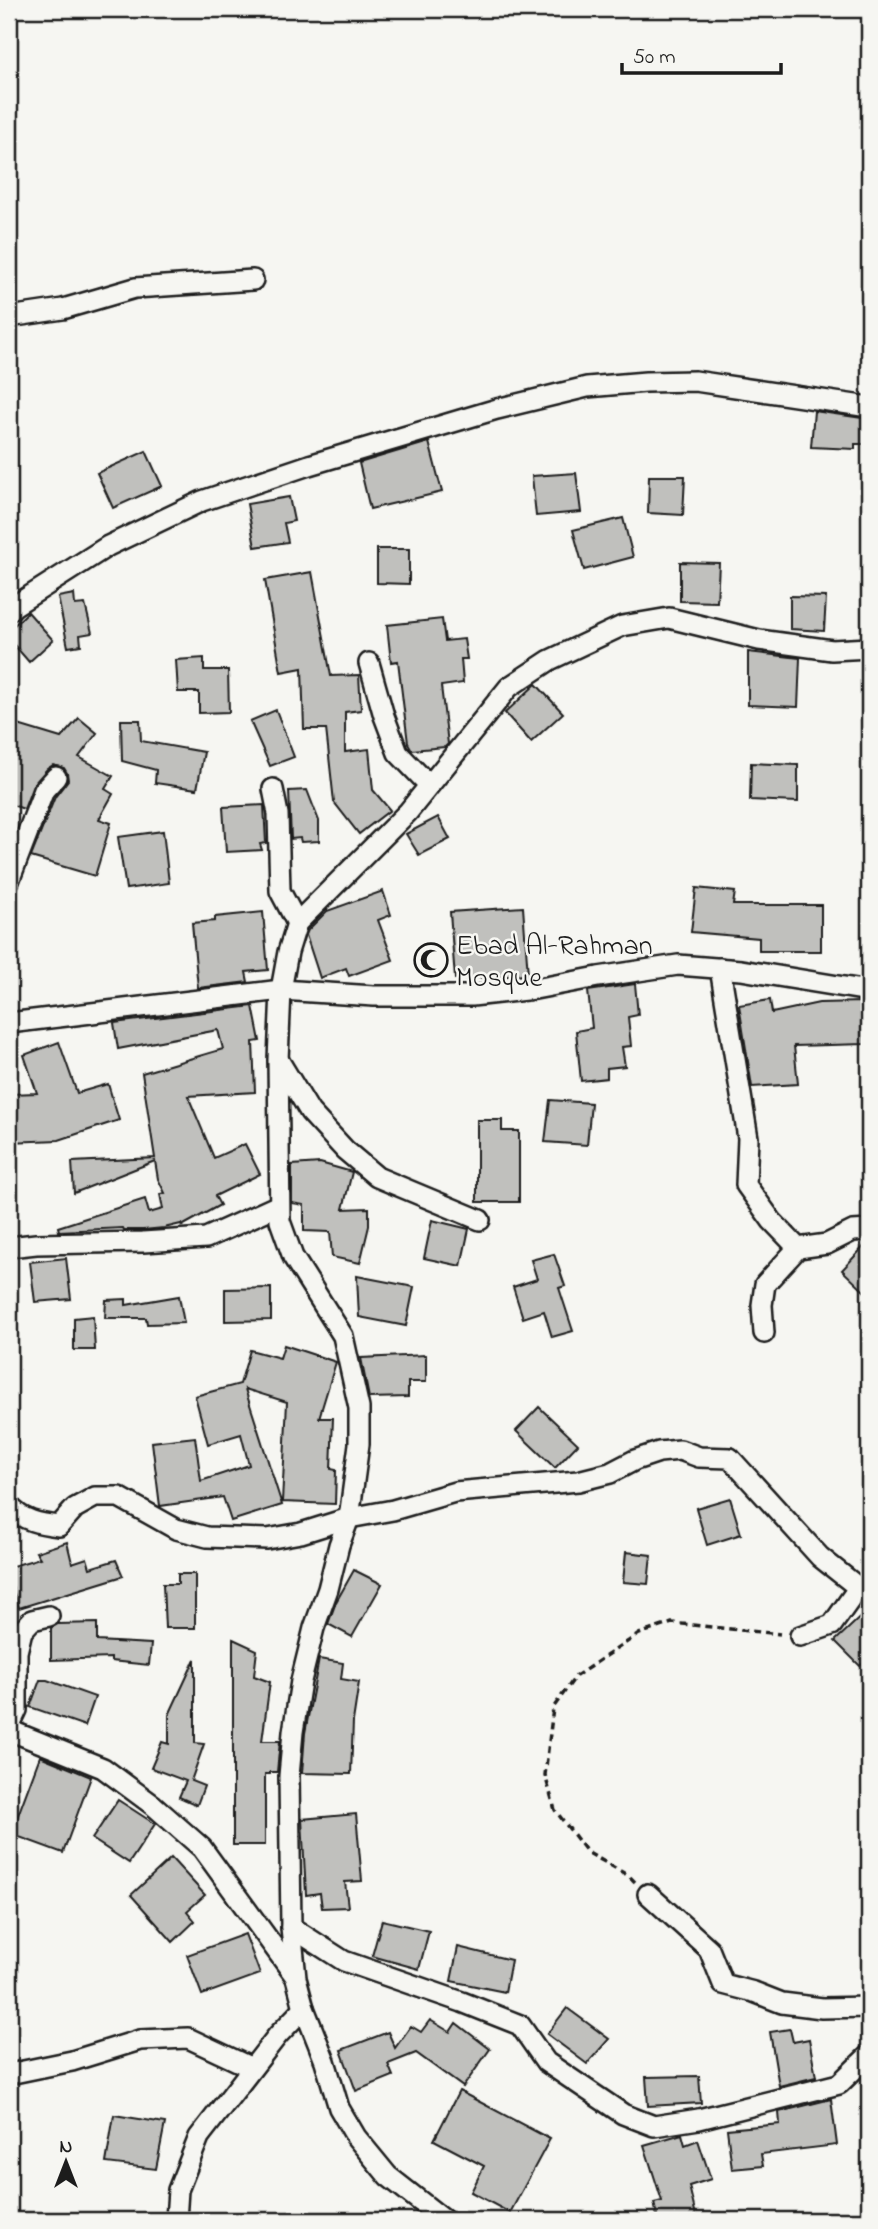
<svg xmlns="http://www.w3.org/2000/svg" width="878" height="2229" font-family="'Indie Flower',sans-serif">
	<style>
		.building { fill: #c0c0bd; stroke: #1c1c1c; stroke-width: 2 }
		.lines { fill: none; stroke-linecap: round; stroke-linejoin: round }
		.street-casing { stroke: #1c1c1c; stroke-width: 24 }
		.path { stroke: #1c1c1c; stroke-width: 3.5; stroke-dasharray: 7 5; stroke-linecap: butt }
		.street { stroke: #f6f6f2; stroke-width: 19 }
		.labels { text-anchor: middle; stroke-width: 5; stroke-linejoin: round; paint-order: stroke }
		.poi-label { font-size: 28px; fill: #1c1c1c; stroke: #f6f6f2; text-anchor: start }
	</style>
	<rect width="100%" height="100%" fill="#f6f6f2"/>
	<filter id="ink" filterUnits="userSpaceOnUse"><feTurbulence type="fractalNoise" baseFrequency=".0143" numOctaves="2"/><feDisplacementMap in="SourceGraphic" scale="14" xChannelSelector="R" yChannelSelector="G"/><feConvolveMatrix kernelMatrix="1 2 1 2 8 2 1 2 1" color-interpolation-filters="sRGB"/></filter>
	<g filter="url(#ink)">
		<g class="building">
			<polygon points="814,411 869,419 869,444 855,444 855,449 811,447"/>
			<polygon points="429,442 442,492 370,509 359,463"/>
			<polygon points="146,451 162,486 113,508 97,473"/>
			<polygon points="576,473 581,512 536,516 532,476"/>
			<polygon points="649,476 685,476 683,515 648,513"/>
			<polygon points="289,497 294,521 284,523 288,542 255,547 247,504"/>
			<polygon points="623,518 633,557 584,570 573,530"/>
			<polygon points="377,549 409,549 409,584 377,583"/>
			<polygon points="680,562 719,563 717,602 680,601"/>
			<polygon points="312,572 331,676 359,675 361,710 345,712 345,752 369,749 373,790 390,810 359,834 334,802 326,729 304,729 302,668 281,672 265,580"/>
			<polygon points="74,594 75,605 85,604 92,633 80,635 81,645 68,647 58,597"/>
			<polygon points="790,596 826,597 824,631 790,629"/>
			<polygon points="28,612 53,640 29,662 9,639 9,630"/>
			<polygon points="442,619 445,641 464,639 467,659 461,659 463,683 441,686 448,744 445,747 412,750 408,743 398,661 391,662 387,625"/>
			<polygon points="748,652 800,658 798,707 748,705"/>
			<polygon points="204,658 204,670 228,670 229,712 199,713 199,692 178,692 176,660"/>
			<polygon points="536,684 563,713 531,742 505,713"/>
			<polygon points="276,710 294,757 270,766 250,721"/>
			<polygon points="79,718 97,733 79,757 113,776 105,789 113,794 99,819 111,823 95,876 31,857 55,797 68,780 67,773 64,768 53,765 47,769 33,785 24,809 9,804 9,755 18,725 61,738"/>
			<polygon points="121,720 140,720 141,741 204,752 197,789 155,783 156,770 122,761"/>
			<polygon points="751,763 798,765 798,802 750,800"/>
			<polygon points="307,790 319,821 319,841 301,842 300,838 291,839 289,791"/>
			<polygon points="264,805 266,843 260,844 262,850 226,852 223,807"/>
			<polygon points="438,817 450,839 419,855 406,834"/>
			<polygon points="163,831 169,883 126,889 118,837"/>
			<polygon points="696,888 735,892 733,905 821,905 821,951 759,951 759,938 691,932"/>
			<polygon points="383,891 391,915 378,920 393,960 349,976 346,968 320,978 306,935 308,930 327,911"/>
			<polygon points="523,907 528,975 455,979 450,912"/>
			<polygon points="263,912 268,970 246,972 248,982 198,988 192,923 215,921 215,917"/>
			<polygon points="635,984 638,1015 628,1017 631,1046 622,1047 625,1066 607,1068 607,1078 581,1081 576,1031 592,1028 588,991"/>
			<polygon points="770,1000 772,1013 819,1003 863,1002 865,1044 794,1046 798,1084 752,1087 739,1005"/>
			<polygon points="253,1006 260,1041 253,1042 255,1092 188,1096 214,1158 245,1144 260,1174 215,1196 220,1205 182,1226 181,1224 164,1228 143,1230 124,1230 123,1228 59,1231 58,1227 145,1199 149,1213 163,1209 160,1194 165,1193 158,1179 155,1161 74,1193 72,1162 155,1158 142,1073 223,1049 218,1030 118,1049 114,1023"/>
			<polygon points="59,1042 77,1093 108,1084 119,1120 59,1140 9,1142 9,1094 37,1093 24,1055"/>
			<polygon points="550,1100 591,1103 587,1145 545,1142"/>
			<polygon points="477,1120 502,1120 502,1131 519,1131 519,1202 477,1202"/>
			<polygon points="320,1163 352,1172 343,1209 369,1208 369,1226 360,1263 332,1257 330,1232 304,1231 304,1205 292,1203 292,1165"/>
			<polygon points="432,1220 469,1229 461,1266 424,1258"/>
			<polygon points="868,1242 869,1242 869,1296 842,1270"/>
			<polygon points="554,1254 565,1286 559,1288 573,1331 552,1337 544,1311 523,1318 513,1287 537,1279 531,1260"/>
			<polygon points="66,1258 71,1299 35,1302 30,1262"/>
			<polygon points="357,1276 414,1287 406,1326 359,1317"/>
			<polygon points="271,1288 271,1320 225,1321 225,1289"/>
			<polygon points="179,1296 184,1323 147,1324 146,1318 105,1318 106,1300 126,1299 126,1305"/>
			<polygon points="93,1316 95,1350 74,1350 74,1318"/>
			<polygon points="284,1345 336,1362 319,1418 333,1418 331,1469 336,1470 335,1504 282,1502 287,1402 245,1389 282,1505 231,1521 223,1497 160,1506 152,1442 195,1437 201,1481 249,1465 241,1434 208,1444 195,1396 240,1384 250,1350 280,1358"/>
			<polygon points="426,1355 426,1382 408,1382 408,1397 369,1398 361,1358"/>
			<polygon points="539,1407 578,1444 555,1468 516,1431"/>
			<polygon points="730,1498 741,1534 707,1545 696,1508"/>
			<polygon points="67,1542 72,1563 87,1558 90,1568 116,1560 123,1576 19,1608 9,1577 9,1567 40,1558 36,1552"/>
			<polygon points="626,1552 651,1555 648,1584 623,1582"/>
			<polygon points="354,1570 382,1584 352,1637 328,1624 336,1602"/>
			<polygon points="178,1574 195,1574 195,1628 165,1628 163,1584 178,1584"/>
			<polygon points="869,1609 869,1658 860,1666 835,1641"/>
			<polygon points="97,1623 97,1641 151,1644 149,1665 111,1661 111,1658 51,1660 51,1628 58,1624"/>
			<polygon points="233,1639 257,1650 254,1676 270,1682 262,1741 280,1741 277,1772 270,1772 270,1774 265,1774 265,1845 233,1845"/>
			<polygon points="195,1659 195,1743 204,1744 191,1781 204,1786 197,1805 179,1797 186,1781 151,1768 162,1742 169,1744 169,1715"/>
			<polygon points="319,1659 343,1663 341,1679 359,1682 353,1721 351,1774 302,1773 305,1733"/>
			<polygon points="40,1680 47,1680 95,1697 85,1726 30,1707"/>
			<polygon points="40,1756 91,1777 63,1853 11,1834"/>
			<polygon points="118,1800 155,1824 129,1863 92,1839"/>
			<polygon points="356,1814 362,1881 345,1882 348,1907 322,1908 320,1893 306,1895 302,1819"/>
			<polygon points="171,1858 205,1895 187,1911 195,1921 173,1942 131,1895"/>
			<polygon points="382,1920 429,1931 419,1969 372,1956"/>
			<polygon points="245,1934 260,1974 202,1995 187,1955"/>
			<polygon points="458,1947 511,1960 505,1992 451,1981"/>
			<polygon points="567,2008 609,2039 587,2064 547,2034"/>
			<polygon points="430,2020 450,2032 456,2023 490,2049 463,2087 416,2053 388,2064 393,2076 356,2091 341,2050 388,2032 395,2048 411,2026 421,2032"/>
			<polygon points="790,2029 793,2042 809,2039 816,2077 779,2086 770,2032"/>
			<polygon points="699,2076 701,2103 648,2106 646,2077"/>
			<polygon points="459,2091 550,2139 510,2213 471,2192 484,2166 434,2140"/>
			<polygon points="831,2099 837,2145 761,2154 763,2166 732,2169 727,2129 780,2124 779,2112"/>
			<polygon points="114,2115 165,2123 156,2169 106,2163"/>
			<polygon points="682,2134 685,2145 698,2140 711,2179 689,2186 697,2220 658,2220 654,2203 662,2201 644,2145"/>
		</g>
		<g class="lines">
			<defs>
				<g id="street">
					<polyline points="9,317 63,309 135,288 253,280"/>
					<polyline points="9,611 14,606 108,546 202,501 309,465 497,409 587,387 646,382 695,381 869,407"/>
					<polyline points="369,663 384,716 398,753 429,785"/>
					<polyline points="273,789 278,814 280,891 297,923"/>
					<polyline points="9,881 44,790 56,777"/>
					<polyline points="720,968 748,1138 746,1185 772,1221 798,1248"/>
					<polyline points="9,1023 281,990 374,996 472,996 535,989 598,977 678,965 741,970 869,991"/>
					<polyline points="279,1061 310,1112 345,1150 377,1177 480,1220"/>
					<polyline points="9,1247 36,1244 143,1242 206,1238 279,1205"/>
					<polyline points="764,1333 762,1305 765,1284 798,1248 827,1244 853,1231 869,1230"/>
					<path d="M9 1505C21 1521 41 1524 59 1526L75 1508 95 1497H119L176 1529 207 1537 267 1539 301 1533 349 1518 393 1510 455 1492 578 1481 610 1473 635 1460 659 1452 680 1450 699 1457 730 1458 820 1557 869 1596"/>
					<polyline points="800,1636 832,1625 859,1587"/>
					<polyline points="9,1727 17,1710 17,1652 22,1631 32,1620 49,1616"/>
					<polyline points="9,1730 103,1768 153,1805 202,1848 295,1976"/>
					<polyline points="648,1894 709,1949 723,1984 754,1992 782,2003 822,2008 869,2007"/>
					<polyline points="291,1927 344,1961 462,2002 520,2025 546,2062 623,2114 654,2126 699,2119 839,2084 869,2055"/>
					<polyline points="9,2074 72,2061 140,2040 188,2038 252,2068"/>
					<polyline points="176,2220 178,2190 199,2137 278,2035 304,2008"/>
					<polyline points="444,2220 388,2176 356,2137 339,2108 325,2061 304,2008 296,1978 291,1927 289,1776 293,1732 301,1681 314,1628 328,1589 339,1545 349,1518 359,1444 359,1408 343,1336 293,1257 280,1221 278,1060 281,990 288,952 297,923 408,812 509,687 550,660 622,626 669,618 759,640 832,650 869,648"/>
				</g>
			</defs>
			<use href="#street" class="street-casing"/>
			<polyline class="path" points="635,1882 629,1876 587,1852 555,1810 545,1775 553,1708 576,1676 639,1634 672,1623 780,1634"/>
			<use href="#street" class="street"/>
		</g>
	</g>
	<defs>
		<symbol id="mosque-ring" viewBox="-11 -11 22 22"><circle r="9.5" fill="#f6f6f2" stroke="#1c1c1c" stroke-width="1.5"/><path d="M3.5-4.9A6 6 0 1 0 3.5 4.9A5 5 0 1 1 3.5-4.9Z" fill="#1c1c1c"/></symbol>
	</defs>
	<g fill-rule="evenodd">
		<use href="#mosque-ring" x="412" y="941" width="38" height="38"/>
	</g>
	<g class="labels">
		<g class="poi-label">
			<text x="456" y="954">Ebad Al-Rahman<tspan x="456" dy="32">Mosque</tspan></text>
		</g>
	</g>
	<rect width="878" height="2229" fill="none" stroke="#f6f6f2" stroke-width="35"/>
	<rect x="18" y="18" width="843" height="2194" fill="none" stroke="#1c1c1c" stroke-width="2.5" filter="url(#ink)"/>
	<g transform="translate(66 2162)" stroke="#f6f6f2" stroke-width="5" paint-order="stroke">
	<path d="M0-5L12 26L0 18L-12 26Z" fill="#1c1c1c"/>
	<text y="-10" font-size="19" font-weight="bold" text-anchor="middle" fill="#1c1c1c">N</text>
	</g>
	<path d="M622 63v10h159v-10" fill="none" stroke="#1c1c1c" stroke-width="3.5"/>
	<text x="633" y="63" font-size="21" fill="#1c1c1c" stroke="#f6f6f2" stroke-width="5" paint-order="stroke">50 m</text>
</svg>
